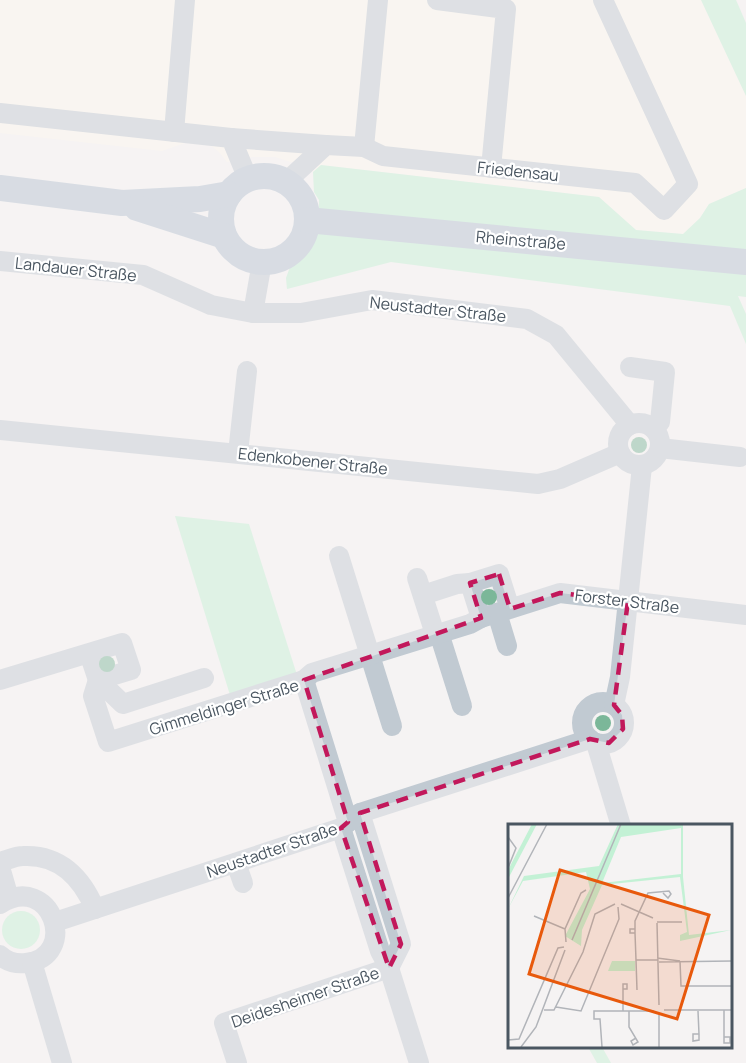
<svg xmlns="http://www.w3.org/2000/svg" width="746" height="1063" font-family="Manrope,sans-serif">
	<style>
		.commercial { fill: #fdf9ef }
		.green { fill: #c3f1d5 }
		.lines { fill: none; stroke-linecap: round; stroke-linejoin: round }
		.minor { stroke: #c1cad2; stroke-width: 20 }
		.major { stroke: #b3c2d1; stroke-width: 26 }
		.tree { fill: #7bb799 }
		.marked { fill: none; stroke: #c2185b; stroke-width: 4.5; stroke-dasharray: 12 8; stroke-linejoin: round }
		.labels { text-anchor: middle; stroke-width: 4.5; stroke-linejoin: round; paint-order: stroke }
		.street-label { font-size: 16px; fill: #4a5661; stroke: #fff }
		.inset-road { fill: none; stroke: #b1b4b9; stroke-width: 1.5 }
		.view { fill: #e8590c; fill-opacity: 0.15; stroke: #e8590c; stroke-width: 3 }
		.inset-edge { fill: none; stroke: #4a5661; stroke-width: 3 }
	</style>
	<rect width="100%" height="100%" fill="#f5f3f3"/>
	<polygon class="commercial" points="0,0 701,0 746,96 746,188 709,204 700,218 684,234 636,230 599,197 321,165 313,172 294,163 275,157 252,157 227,162 219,152 208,143 185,143 162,151 0,133"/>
	<g class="green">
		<polygon points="701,0 736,0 746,23 746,96"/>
		<polygon points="321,165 599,197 636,230 683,234 700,218 709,204 746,188 746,297 738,296 746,314 746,344 730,306 391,262 287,289 286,278 290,267 302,258 318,228 319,200 314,192 313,172"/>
		<polygon points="175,516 249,524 297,675 230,695"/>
		<circle cx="21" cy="930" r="19"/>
		<polygon points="588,1047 602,1047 611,1063 597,1063"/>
	</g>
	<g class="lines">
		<g class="minor">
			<polyline points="437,0 506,9 491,168"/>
			<polyline points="0,113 231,138 248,179"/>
			<polyline points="174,132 185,0"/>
			<polyline points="231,138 326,145"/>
			<polyline points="364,147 378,0"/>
			<polyline points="286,182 326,145 364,147 383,156 635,183 664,210 688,184 603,0"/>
			<polyline points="0,261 143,275 211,305 253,313 301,313 372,300 527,319 556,335 630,425"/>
			<polyline points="253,313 262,262"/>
			<polyline points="630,367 665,372 660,422 654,429"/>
			<circle cx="639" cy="444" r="21"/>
			<polyline points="0,430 538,484 560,479 620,453"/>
			<polyline points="660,448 740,457"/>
			<polyline points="238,453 247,371"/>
			<polyline points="339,556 392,726"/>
			<polyline points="417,578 435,634"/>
			<polyline points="423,595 457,584 470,583"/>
			<polyline points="510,609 499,574 470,583 481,618 560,593 746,615"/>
			<polyline points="497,613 507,646"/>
			<polyline points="439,633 462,706"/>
			<polyline points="204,678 123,704 98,680 93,696 108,742 304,680 348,822"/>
			<polyline points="0,680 122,643 131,670 98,680 89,653"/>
			<polyline points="304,680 312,673 470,624 481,618"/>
			<circle cx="603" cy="723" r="21"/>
			<polyline points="614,705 620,677 642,466"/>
			<polyline points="596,743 621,826"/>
			<polyline points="360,813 401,944 389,968"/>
			<polyline points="341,828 380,951 389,968 419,1063"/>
			<path d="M0 862C7 860 16 856 23 856 60 854 82 878 95 909"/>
			<polyline points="236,863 243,883"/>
			<polyline points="0,867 9,898"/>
			<path d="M0 904C52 871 80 957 26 963 16 964 7 962 0 955"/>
			<polyline points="55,922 341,828 360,813 590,739"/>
			<polyline points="32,962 62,1063"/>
			<polyline points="237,1063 224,1023 389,968"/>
		</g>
		<g class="major">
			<circle cx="264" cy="219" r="43"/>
			<polyline points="0,188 122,203 200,199 229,194"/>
			<polyline points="137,208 224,236"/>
			<polyline points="307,220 746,262"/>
		</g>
	</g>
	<g class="tree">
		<circle cx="639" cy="445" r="8"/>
		<circle cx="489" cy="597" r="8"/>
		<circle cx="107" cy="664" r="8"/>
		<circle cx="603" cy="723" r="8"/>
	</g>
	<path d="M0 0H746V1063H0ZM499 574 510 609 560 593 628 601 614 705 622 715 623 729 609 743 590 739 360 813 401 944 389 968 341 828 348 822 304 680 481 618 470 583Z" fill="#f5f3f3" fill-opacity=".55" fill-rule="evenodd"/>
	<path class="marked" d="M499 574 510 609 560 593 628 601 614 705 622 715 623 729 609 743 590 739 360 813 401 944 389 968 341 828 348 822 304 680 481 618 470 583Z"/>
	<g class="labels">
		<g class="street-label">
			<text transform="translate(518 171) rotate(6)" y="6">Friedensau</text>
			<text transform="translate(521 240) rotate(5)" y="6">Rheinstraße</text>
			<text transform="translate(76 269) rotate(6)" y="6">Landauer Straße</text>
			<text transform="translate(438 309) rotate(6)" y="6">Neustadter Straße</text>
			<text transform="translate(313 461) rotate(6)" y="6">Edenkobener Straße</text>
			<text transform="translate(627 601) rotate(7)" y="6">Forster Straße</text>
			<text transform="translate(224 707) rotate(-17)" y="6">Gimmeldinger Straße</text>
			<text transform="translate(272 850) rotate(-19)" y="6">Neustadter Straße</text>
			<text transform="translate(305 997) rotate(-19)" y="6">Deidesheimer Straße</text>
		</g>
	</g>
	<g transform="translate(508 824)">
		<rect width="224" height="224" fill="#f5f3f3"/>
		<path d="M24 0H29L0 55V46ZM110 0H175V53L181 111 223 106 172 117V111L179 108 172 53 94 61 74 106 73 122 57 112 82 65 78 48 15 57 0 85 16 52 91 42ZM173 4V50L94 59 113 13ZM104 137H127V147H100Z" fill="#c3f1d5" fill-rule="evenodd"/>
		<path class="inset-road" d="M0 13 8 24 0 44M0 74 39 0M113 80 145 94M26 92 57 105M149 98H174M149 99 151 181M127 105H122V109H127V97L140 69 161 67 163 70 160 74 155 69M127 109 128 136M64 116 113 0M58 118 57 105 73 69 78 66M149 134 172 137M172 137 173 162H224M151 138 224 137M115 165H119V160H115V187M129 166 128 136H150M48 183 73 187 111 95 110 83M36 186H46L75 128 87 90 107 80M156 186H224M216 186V213H222V219H216V213M121 187V203L130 218 125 221 123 217 128 214M190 187 191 210H185V217L191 216V210M151 191V223M0 216 11 215 50 124 56 123M13 223 28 203 57 126M94 223 92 195H86V187H146"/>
		<path class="view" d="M52 46 201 91 169 195 21 150Z"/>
		<rect width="224" height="224" class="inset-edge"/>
	</g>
</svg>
